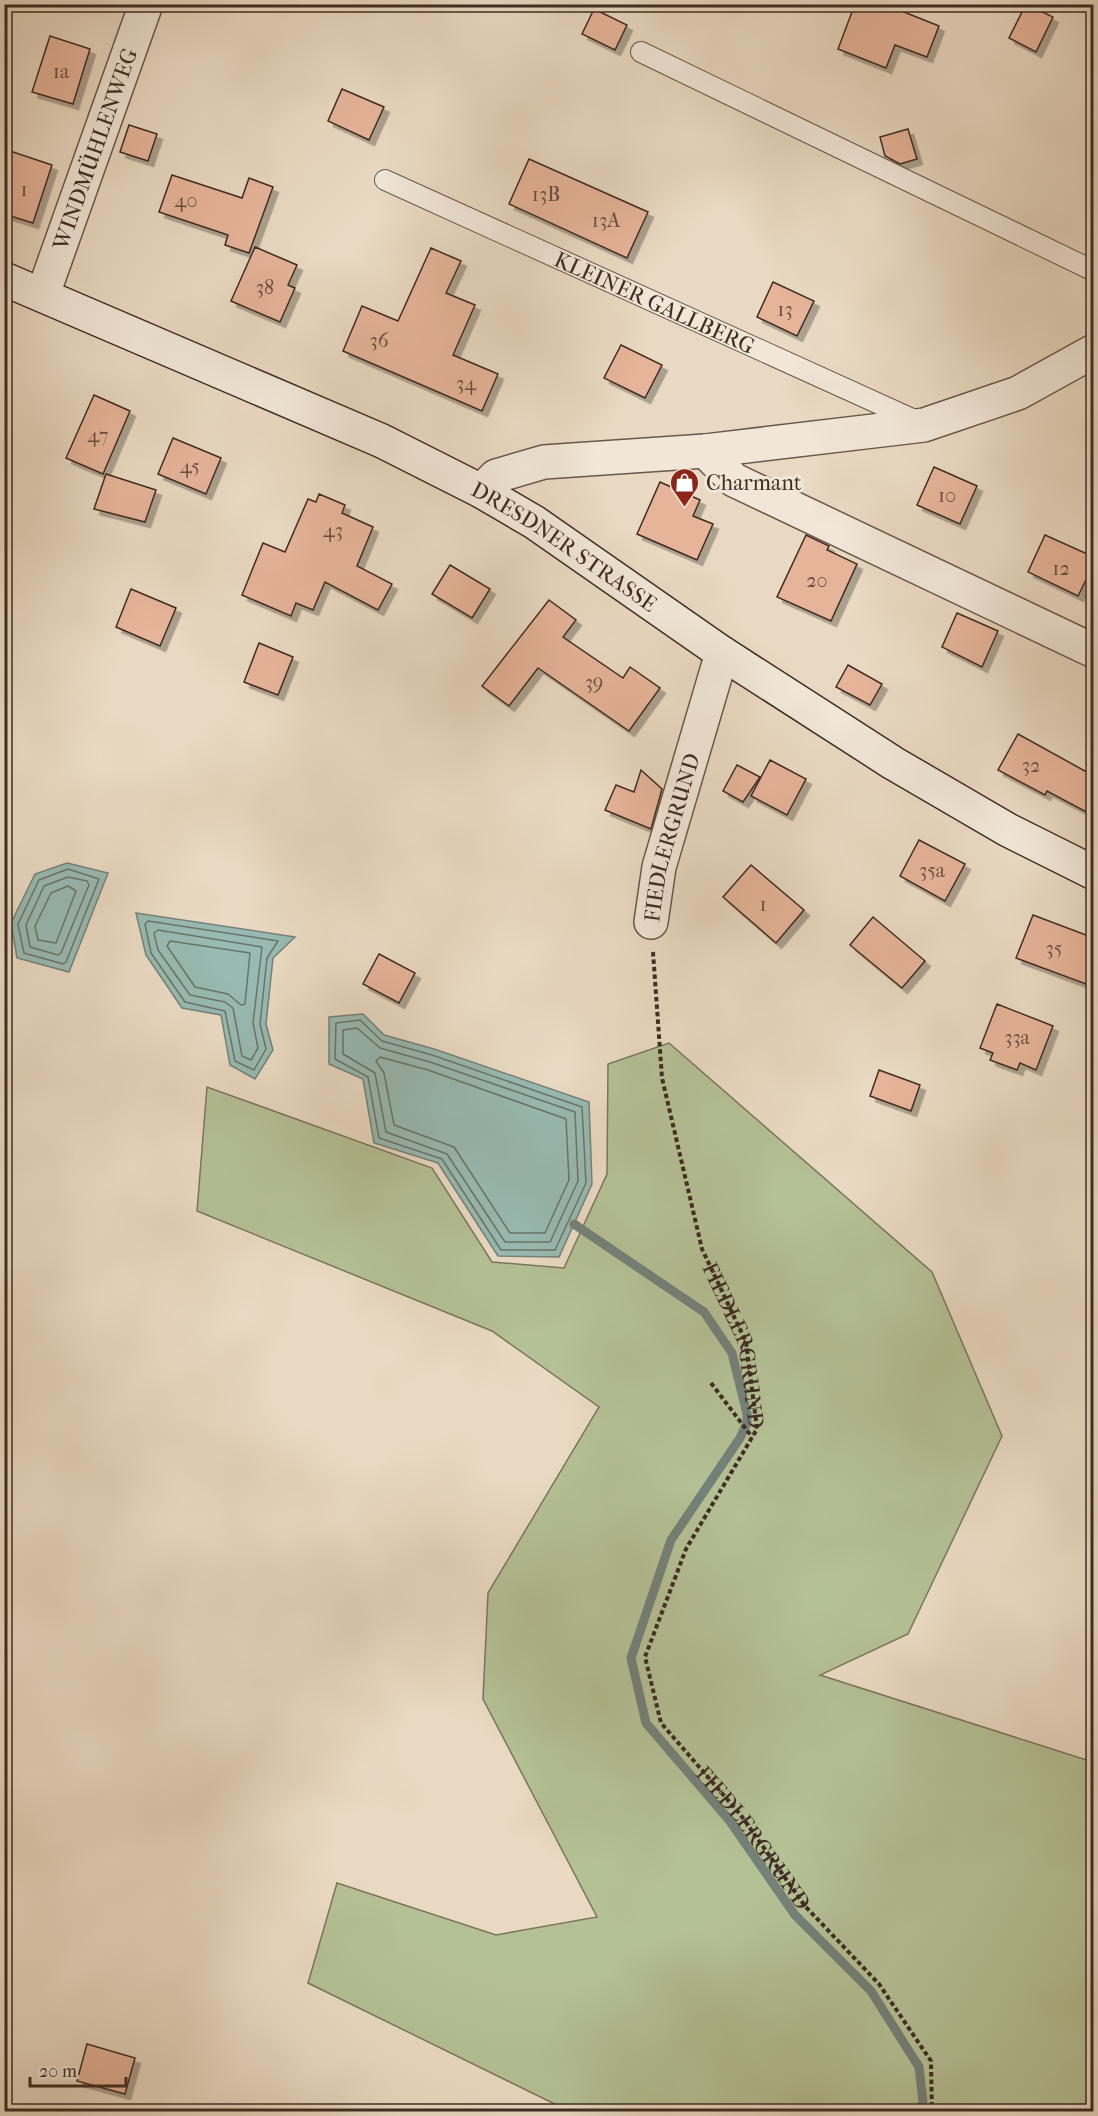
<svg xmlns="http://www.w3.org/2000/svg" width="1098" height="2116" font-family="'IM FELL French Canon',serif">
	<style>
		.green { fill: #b4c095; stroke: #7a765c; stroke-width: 1.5 }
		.water { fill: #97bab2; stroke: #748179; stroke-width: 1.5 }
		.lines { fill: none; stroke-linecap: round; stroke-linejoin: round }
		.shore { stroke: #6b736a; stroke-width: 1.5 }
		.stream { stroke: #748179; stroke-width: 9 }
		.building { fill: #e6b499; stroke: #3f2c23; stroke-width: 1.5; filter: url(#shadow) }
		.lane-casing { stroke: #6a574b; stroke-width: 22 }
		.street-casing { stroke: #6a574b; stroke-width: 36 }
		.secondary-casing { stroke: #3f2c23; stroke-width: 36 }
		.path { stroke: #3f2c23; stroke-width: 4; stroke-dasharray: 4.5 3; stroke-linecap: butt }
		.lane { stroke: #f1e6d7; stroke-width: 20 }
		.street { stroke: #f1e6d7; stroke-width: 33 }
		.secondary { stroke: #f1e6d7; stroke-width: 33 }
		.labels { text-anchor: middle; stroke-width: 6; stroke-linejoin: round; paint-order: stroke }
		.number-label { font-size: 20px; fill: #694e40 }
		.street-label { font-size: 22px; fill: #3f2c23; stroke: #f1e6d7 }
		.poi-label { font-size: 22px; fill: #3f2c23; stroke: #f1e6d7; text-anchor: start }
	</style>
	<defs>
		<filter id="shadow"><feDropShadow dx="5.5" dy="5.5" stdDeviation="0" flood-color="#0004"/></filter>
	</defs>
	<rect width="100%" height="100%" fill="#e9d9c2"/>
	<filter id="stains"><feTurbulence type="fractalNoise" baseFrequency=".00333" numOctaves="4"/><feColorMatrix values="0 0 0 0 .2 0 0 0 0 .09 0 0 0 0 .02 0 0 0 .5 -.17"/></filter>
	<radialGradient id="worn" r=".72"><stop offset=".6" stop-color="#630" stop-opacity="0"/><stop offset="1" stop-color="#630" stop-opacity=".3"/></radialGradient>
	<polygon class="green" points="669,1043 932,1272 1002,1436 908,1634 820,1675 1093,1762 1093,2111 569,2111 308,1983 337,1883 496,1935 597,1917 483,1699 488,1593 599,1407 492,1331 197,1211 207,1087 432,1168 492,1262 564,1268 607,1174 608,1064"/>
	<g class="water">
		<polygon points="67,863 108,873 69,972 17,958 11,923 35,874"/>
		<polygon points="136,913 295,937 273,958 266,1024 273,1050 255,1079 230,1065 221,1015 182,1008 146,955"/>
		<polygon points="363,1014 384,1035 434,1049 589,1102 592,1184 559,1257 498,1256 438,1163 374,1143 363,1079 329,1064 329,1017"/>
	</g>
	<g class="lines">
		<g class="shore">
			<polygon points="68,869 99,879 66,962 63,964 24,953 18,924 39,880"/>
			<polygon points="68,877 87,881 89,885 61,953 58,955 30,947 26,925 44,886"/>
			<polygon points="68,886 76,891 56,943 38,940 35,926 51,893"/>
			<polygon points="148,921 278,941 267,958 260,1024 266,1049 254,1070 235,1061 225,1011 185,1002 151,953 145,924"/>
			<polygon points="158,930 262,947 253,1023 258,1048 251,1060 242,1056 233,1008 225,1002 190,995 158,950 154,933"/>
			<polygon points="170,941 250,953 245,1004 241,1005 228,994 195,987 167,946"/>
			<polygon points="360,1020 382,1041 432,1055 582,1107 586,1183 555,1250 501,1250 442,1159 379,1138 368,1077 335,1059 336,1023"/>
			<polygon points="357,1028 380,1048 430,1062 575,1112 578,1181 550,1242 505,1242 447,1154 386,1132 375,1073 343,1054 343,1030"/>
			<polygon points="380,1057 428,1070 566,1119 569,1180 545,1233 510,1233 454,1147 394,1125 384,1073 376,1061"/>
		</g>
		<polyline class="stream" points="574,1224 704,1312 732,1353 747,1414 747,1423 740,1438 671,1540 631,1658 646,1723 729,1820 795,1915 871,1991 919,2067 923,2101 920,2112"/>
	</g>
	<g class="building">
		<polygon points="855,4 884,4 939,26 927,57 895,45 886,68 838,49"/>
		<polygon points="1026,4 1053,17 1036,52 1009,38"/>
		<polygon points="594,9 627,25 615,50 582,34"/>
		<polygon points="50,36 90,49 73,104 32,92"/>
		<polygon points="342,89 384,107 369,140 328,121"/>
		<polygon points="129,125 157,134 148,161 120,152"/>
		<polygon points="908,129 917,159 900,164 885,156 880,137"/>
		<polygon points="4,149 52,165 33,223 4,214"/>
		<polygon points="529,159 648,212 627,258 509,204"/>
		<polygon points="172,175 242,198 249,178 273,187 249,253 225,245 228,235 159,212"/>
		<polygon points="255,247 297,265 288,285 295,288 280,322 231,301"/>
		<polygon points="431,248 461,261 446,293 475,305 453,355 498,374 482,411 343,351 362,306 398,321"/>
		<polygon points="773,282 814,301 797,336 757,317"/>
		<polygon points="621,345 662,365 645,398 604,378"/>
		<polygon points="94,395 130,411 103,474 66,458"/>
		<polygon points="173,438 221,458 206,494 158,474"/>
		<polygon points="934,467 977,486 960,524 917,505"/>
		<polygon points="106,474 156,490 145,522 94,509"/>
		<polygon points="660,482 700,500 693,516 713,524 697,560 637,534"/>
		<polygon points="319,494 345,505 342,513 373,527 357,566 392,584 378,610 325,582 313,610 296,603 291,616 242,595 263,543 285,552 308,499 316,502"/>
		<polygon points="806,535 829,546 827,550 857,564 831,621 777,597"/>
		<polygon points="1045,535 1094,557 1094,564 1078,596 1028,572"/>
		<polygon points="450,565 490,589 472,618 432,594"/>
		<polygon points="131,589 176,608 160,646 116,627"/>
		<polygon points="549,600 576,620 563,637 623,678 630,667 660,688 629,731 538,668 509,706 482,686"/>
		<polygon points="957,613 998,631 982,667 942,647"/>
		<polygon points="259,643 293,657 278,695 244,682"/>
		<polygon points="848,665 882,684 870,705 836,687"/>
		<polygon points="1018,734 1094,776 1094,816 1047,791 1045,795 998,770"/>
		<polygon points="770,760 806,779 787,815 751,796"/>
		<polygon points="737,765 760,777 743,802 723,791"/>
		<polygon points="641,770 662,789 651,829 605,810 616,785 634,792"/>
		<polygon points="919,840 965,864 945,901 900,876"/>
		<polygon points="751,865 804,910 776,943 723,897"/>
		<polygon points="1033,915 1094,938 1094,987 1016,958"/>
		<polygon points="873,917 925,961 902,988 850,945"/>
		<polygon points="379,954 415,973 399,1003 363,984"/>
		<polygon points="997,1004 1053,1026 1036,1070 1020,1063 1017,1070 990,1060 993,1053 980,1048"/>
		<polygon points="879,1070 920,1085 911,1111 870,1096"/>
		<polygon points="87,2044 135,2058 125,2094 77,2081"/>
	</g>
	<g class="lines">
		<defs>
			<g id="lane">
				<polyline points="641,52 1094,271"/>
				<path id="s2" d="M385 180 919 422"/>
			</g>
			<g id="street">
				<path id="s3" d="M43 294 146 4"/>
				<polyline points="705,451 734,480 1094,651"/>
				<polyline points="481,491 496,476 544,462 705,451 924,425 1018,393 1094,351"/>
				<path id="s4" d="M651 922 659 867 722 653"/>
			</g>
			<g id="secondary">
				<path id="s5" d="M4 279 382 441 481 491 534 522 722 653 893 763 1008 830 1094 873"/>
			</g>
		</defs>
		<use href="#lane" class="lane-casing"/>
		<use href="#street" class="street-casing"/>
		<use href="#secondary" class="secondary-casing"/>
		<g class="path">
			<path id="s1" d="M653 952 662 1078 702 1249 746 1342 757 1429 686 1549 645 1657 661 1723 740 1814 805 1906 879 1984 931 2061 932 2112"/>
			<polyline points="711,1383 752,1437"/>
		</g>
		<use href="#lane" class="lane"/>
		<use href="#street" class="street"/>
		<use href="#secondary" class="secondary"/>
	</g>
	<defs>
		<symbol id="shop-pin" viewBox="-11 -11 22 30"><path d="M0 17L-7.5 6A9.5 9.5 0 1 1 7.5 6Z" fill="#8f2418" stroke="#f1e6d7"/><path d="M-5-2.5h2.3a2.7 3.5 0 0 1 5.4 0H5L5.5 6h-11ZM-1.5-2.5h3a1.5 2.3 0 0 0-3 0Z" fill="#fff"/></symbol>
	</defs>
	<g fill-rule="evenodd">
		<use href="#shop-pin" x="668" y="466" width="33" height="45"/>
	</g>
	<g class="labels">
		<g class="number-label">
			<text x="61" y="78">1a</text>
			<text x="24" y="196">1</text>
			<text x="546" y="201">13B</text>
			<text x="186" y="207">40</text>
			<text x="606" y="227">13A</text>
			<text x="265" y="294">38</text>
			<text x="785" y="316">13</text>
			<text x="379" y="347">36</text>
			<text x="466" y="390">34</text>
			<text x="98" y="442">47</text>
			<text x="190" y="473">45</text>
			<text x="947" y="502">10</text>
			<text x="333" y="537">43</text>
			<text x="1061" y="575">12</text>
			<text x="817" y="587">20</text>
			<text x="594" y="689">39</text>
			<text x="1031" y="772">32</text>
			<text x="932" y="877">35a</text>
			<text x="763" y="911">1</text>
			<text x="1054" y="955">35</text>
			<text x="1017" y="1044">33a</text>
		</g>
		<g class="street-label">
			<text dy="8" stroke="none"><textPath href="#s3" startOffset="154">WINDMÜHLENWEG</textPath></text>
			<text dy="8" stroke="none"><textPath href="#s2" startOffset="296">KLEINER GALLBERG</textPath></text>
			<text dy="8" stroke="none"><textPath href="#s5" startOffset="622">DRESDNER STRASSE</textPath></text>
			<text dy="8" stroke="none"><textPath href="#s4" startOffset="87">FIEDLERGRUND</textPath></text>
			<text dy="8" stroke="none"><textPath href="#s1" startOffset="405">FIEDLERGRUND</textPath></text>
			<text dy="8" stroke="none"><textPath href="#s1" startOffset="963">FIEDLERGRUND</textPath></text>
		</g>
		<g class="poi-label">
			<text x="706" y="490">Charmant</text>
		</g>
	</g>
	<rect width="1098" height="2116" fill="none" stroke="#e9d9c2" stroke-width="24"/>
	<rect x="6" y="6" width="1086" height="2104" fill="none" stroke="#3f2c23" stroke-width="3"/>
	<rect x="12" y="12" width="1074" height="2092" fill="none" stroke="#3f2c23" stroke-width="1.5"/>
	<path d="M30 2077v9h96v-9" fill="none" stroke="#3f2c23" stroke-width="3"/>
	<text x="39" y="2077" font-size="18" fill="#3f2c23" stroke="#f1e6d7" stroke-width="4.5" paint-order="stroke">20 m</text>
	<rect width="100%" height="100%" filter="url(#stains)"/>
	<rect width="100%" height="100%" fill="url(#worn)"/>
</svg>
